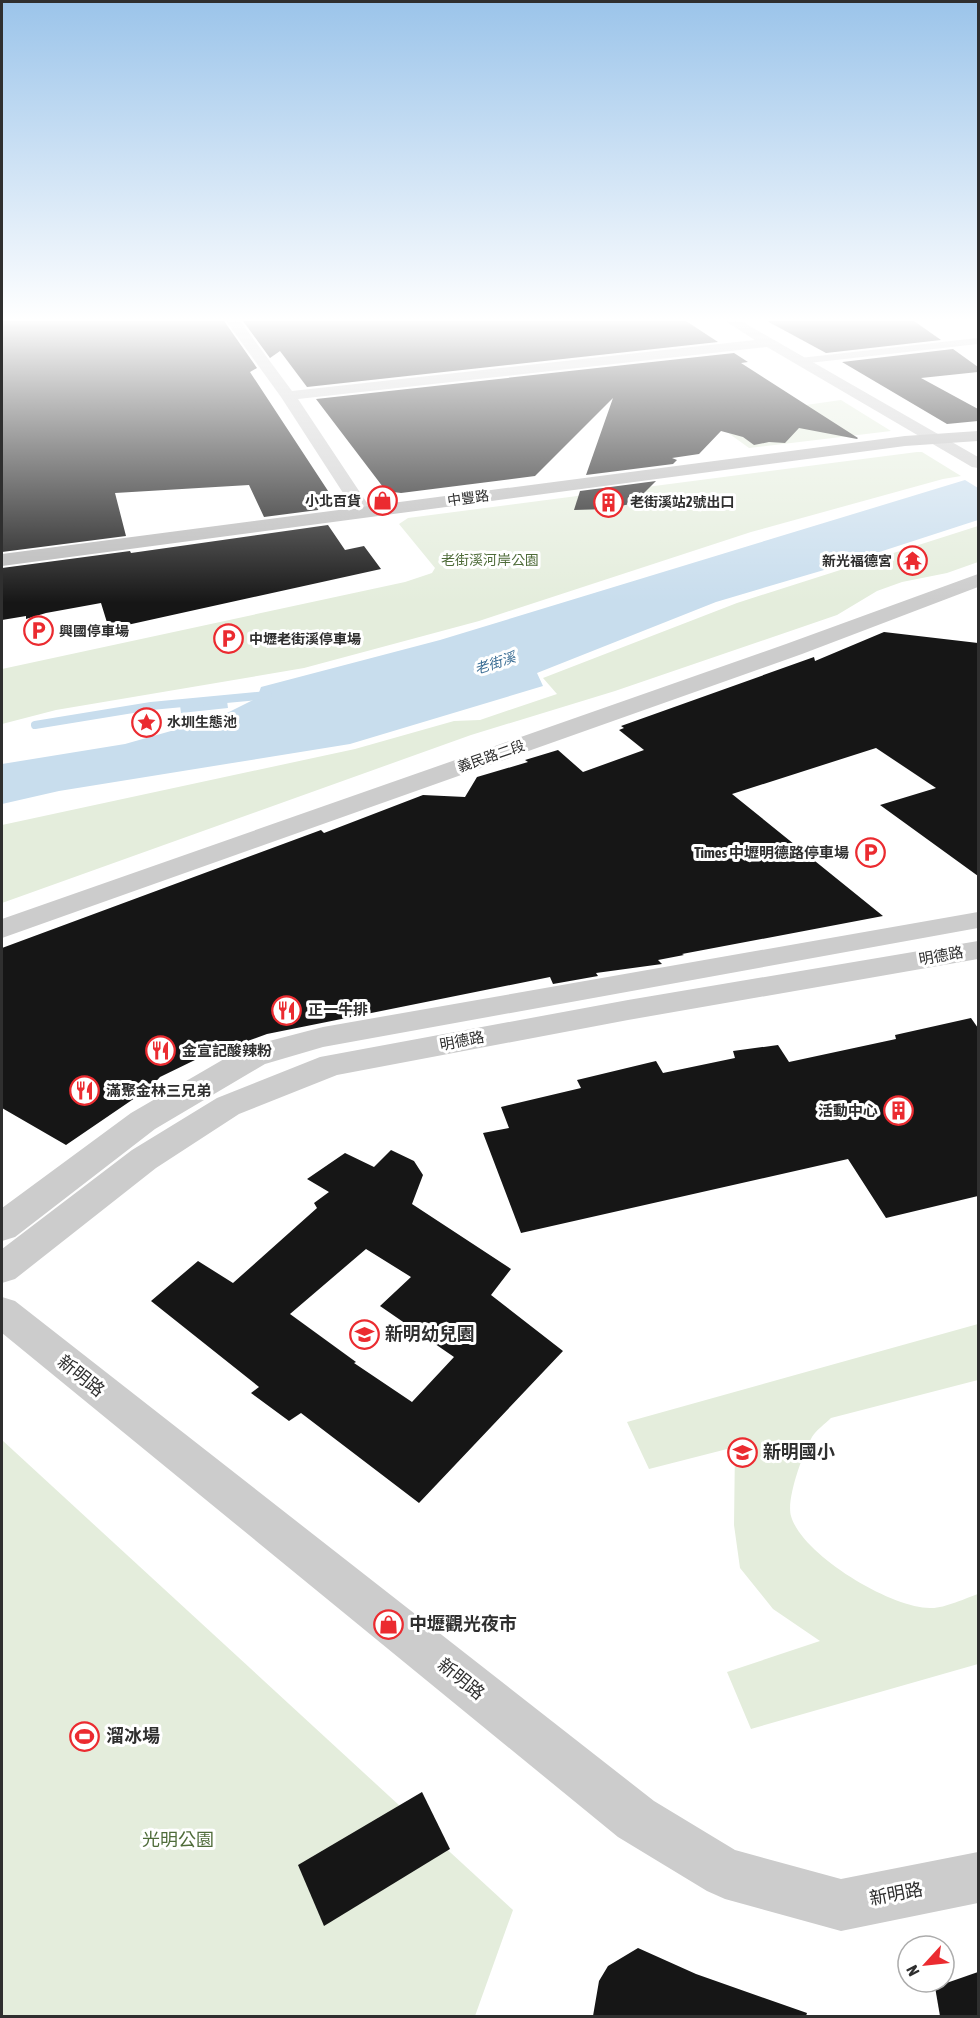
<svg xmlns="http://www.w3.org/2000/svg" width="980" height="2018" font-family="'Asap Condensed','Noto Sans TC',sans-serif">
	<style>
		.green { fill: #e4eddc }
		.water { fill: #c8dded }
		.lines { fill: none; stroke-linecap: round; stroke-linejoin: round }
		.stream { stroke: #c8dded; stroke-width: 8 }
		.building { fill: #161616; fill-rule: evenodd }
		.pedestrian { fill: #ccc; fill-rule: evenodd }
		.minor { fill: #ccc; fill-rule: evenodd }
		.tertiary { fill: #ccc; fill-rule: evenodd }
		.secondary { fill: #b9b9b9; fill-rule: evenodd }
		.labels { text-anchor: middle; stroke-width: 6; stroke-linejoin: round; paint-order: stroke }
		.far-street-label { font-size: 14px; fill: #2f2f2f; stroke: #fff }
		.far-poi-label { font-size: 14px; font-weight: bold; fill: #2f2f2f; stroke: #fff; text-anchor: start }
		.far-park-label { font-size: 14px; fill: #4f6c3a; stroke: #fff }
		.far-water-label { font-size: 14px; font-style: italic; fill: #3a6d94; stroke: #fff }
		.poi-label { font-size: 15px; font-weight: bold; fill: #2f2f2f; stroke: #fff; text-anchor: start }
		.street-label { font-size: 15px; fill: #2f2f2f; stroke: #fff }
		.near-poi-label { font-size: 18px; font-weight: bold; fill: #2f2f2f; stroke: #fff; text-anchor: start }
		.near-street-label { font-size: 18px; fill: #2f2f2f; stroke: #fff }
		.near-park-label { font-size: 18px; fill: #4f6c3a; stroke: #fff }
	</style>
	<rect width="100%" height="100%" fill="#fff"/>
	<g class="green">
		<polygon points="841,400 891,431 749,448 709,419"/>
		<polygon points="917,452 922,452 961,476 943,479 751,532 479,621 304,668 56,710 2,724 2,669 405,582 432,573 435,568 399,524 408,518"/>
		<polygon points="978,526 978,562 947,573 902,582 877,591 837,615 615,691 471,735 2,903 2,825 355,749 454,721 480,720 557,694 543,678 737,603"/>
		<path d="M978 1324V1380L831 1418C825 1424 816 1430 812 1437 803 1453 786 1499 791 1516 802 1555 891 1608 930 1608 943 1609 966 1598 978 1594V1664L751 1729 727 1672 820 1641 773 1609 740 1568 734 1525 735 1447 649 1469 627 1422Z"/>
		<polygon points="2,1440 513,1910 475,2016 2,2016"/>
	</g>
	<g class="water">
		<polygon points="965,480 978,488 978,520 824,570 716,602 537,673 543,686 350,744 59,791 2,804 2,764 125,744 217,718 257,698 261,687 440,640"/>
		<polygon points="227,701 228,708 181,713 180,705"/>
	</g>
	<g class="lines">
		<polyline class="stream" points="35,725 151,706 268,695"/>
	</g>
	<g class="building">
		<polygon points="2,321 224,321 257,368 250,372 332,497 318,510 264,517 249,485 115,493 126,536 2,552"/>
		<polygon points="243,321 686,321 718,342 307,387 280,351 270,358"/>
		<polygon points="767,321 914,321 941,340 826,353"/>
		<polygon points="953,349 978,367 978,372 921,378 978,409 978,421 947,424 842,362"/>
		<polygon points="734,353 748,362 741,363 858,438 857,439 799,428 785,443 769,442 754,445 743,437 721,431 699,454 672,458 677,460 673,464 586,475 613,398 535,476 401,493 386,491 316,399"/>
		<polygon points="656,481 634,503 608,509 574,510 580,491"/>
		<polygon points="328,525 345,550 364,546 381,569 109,629 101,603 46,613 26,619 26,616 2,620 2,568 130,551 131,553"/>
		<polygon points="884,632 978,643 978,876 880,805 936,788 876,748 732,794 883,916 682,954 684,955 658,960 662,964 596,973 598,976 553,984 550,977 267,1034 197,1059 160,1077 151,1087 66,1145 2,1108 2,948 321,830 324,833 423,795 465,797 477,777 528,762 525,760 558,750 583,772 644,750 619,730 624,728 621,726 814,657 815,661"/>
		<polygon points="971,1018 978,1028 978,1196 886,1218 848,1159 521,1233 483,1133 509,1128 501,1107 581,1088 577,1080 656,1061 663,1073 735,1058 733,1051 778,1045 789,1062 896,1039 895,1035"/>
		<path d="M391 1150 414 1161 423 1175 412 1204 511 1269 491 1295 563 1351 419 1503 301 1413 289 1421 251 1393 259 1387 151 1301 198 1261 233 1283 317 1208 314 1203 329 1192 307 1179 345 1153 374 1167ZM366 1249 411 1277 380 1306 454 1357 412 1402 354 1363 356 1362 290 1314Z"/>
		<polygon points="422,1792 450,1849 324,1926 298,1865"/>
		<polygon points="638,1948 696,1974 807,2013 806,2016 593,2016 599,1981 608,1966"/>
		<polygon points="978,1972 978,2016 940,2016 935,1987"/>
	</g>
	<g class="lines">
		<polygon class="pedestrian" points="978,338 978,344 800,364 795,361 800,358"/>
		<g class="minor">
			<polygon points="226,321 240,321 292,391 755,340 725,321 741,321 978,457 978,468 972,467 767,347 298,399 373,512 370,516 358,516 281,397"/>
			<polygon points="978,912 978,928 323,1047 265,1064 155,1129 15,1237 2,1241 2,1208 131,1113 243,1048 323,1027"/>
			<polygon points="978,941 978,959 628,1020 337,1075 239,1114 156,1168 15,1279 2,1283 2,1249 132,1150 217,1098 320,1057 628,1000"/>
			<polygon points="2,1297 15,1301 654,1801 735,1850 841,1879 978,1852 978,1903 841,1931 725,1899 707,1891 618,1837 2,1333"/>
		</g>
		<polygon class="tertiary" points="978,574 978,587 802,654 2,938 2,919 786,644"/>
		<polygon class="secondary" points="978,431 978,441 905,446 2,566 2,554 905,436"/>
	</g>
	<linearGradient id="sky" x2="0" y2="1"><stop stop-color="#9bc4ea"/><stop offset="0.53" stop-color="#fff"/><stop offset="1" stop-color="#fff" stop-opacity="0"/></linearGradient>
	<rect width="980" height="603" fill="url(#sky)"/>
	<defs>
		<symbol id="shop-ring" viewBox="-11 -11 22 22"><circle r="9.5" fill="#fff" stroke="#eb2b30" stroke-width="1.5"/><path d="M-5-2.5h2.3a2.7 3.5 0 0 1 5.4 0H5L5.5 6h-11ZM-1.5-2.5h3a1.5 2.3 0 0 0-3 0Z" fill="#eb2b30"/></symbol>
		<symbol id="building-ring" viewBox="-11 -11 22 22"><circle r="9.5" fill="#fff" stroke="#eb2b30" stroke-width="1.5"/><path d="M-4-6H4V6H1V3H-1V6H-4ZM-2.5-4.3h1.7v1.8h-1.7ZM.8-4.3h1.7v1.8H.8ZM-2.5-1h1.7V.8h-1.7ZM.8-1h1.7V.8H.8Z" fill="#eb2b30"/></symbol>
		<symbol id="temple-ring" viewBox="-11 -11 22 22"><circle r="9.5" fill="#fff" stroke="#eb2b30" stroke-width="1.5"/><path d="M0-6L5-2H3V0L6.5 2.5H4V6H1.5V3h-3V6H-4V2.5H-6.5L-3 0V-2H-5Z" fill="#eb2b30"/></symbol>
		<symbol id="parking-ring" viewBox="-11 -11 22 22"><circle r="9.5" fill="#fff" stroke="#eb2b30" stroke-width="1.5"/><path d="M-3.5-5.5H1a3.5 3.5 0 0 1 0 7H-1V5.5H-3.5ZM-1-3.4V-.6H.8a1.4 1.4 0 0 0 0-2.8Z" fill="#eb2b30"/></symbol>
		<symbol id="sight-ring" viewBox="-11 -11 22 22"><circle r="9.5" fill="#fff" stroke="#eb2b30" stroke-width="1.5"/><path d="M0-6L1.8-2.2L6-1.7L2.9 1.2L3.7 5.4L0 3.3L-3.7 5.4L-2.9 1.2L-6-1.7L-1.8-2.2Z" fill="#eb2b30"/></symbol>
		<symbol id="restaurant-ring" viewBox="-11 -11 22 22"><circle r="9.5" fill="#fff" stroke="#eb2b30" stroke-width="1.5"/><path d="M-5-6h1v4h1v-4h1v4h1v-4h1v5L-1.5 .5V6h-2V.5L-5-1ZM5-6V6H3V1.5H1.5Q1.5-4 5-6Z" fill="#eb2b30"/></symbol>
		<symbol id="school-ring" viewBox="-11 -11 22 22"><circle r="9.5" fill="#fff" stroke="#eb2b30" stroke-width="1.5"/><path d="M0-5L7-2L0 1L-7-2ZM-4 1L0 2.5L4 1V4Q0 6-4 4Z" fill="#eb2b30"/></symbol>
		<symbol id="stadium-ring" viewBox="-11 -11 22 22"><circle r="9.5" fill="#fff" stroke="#eb2b30" stroke-width="1.5"/><path d="M0-5a6.5 5 0 1 0 0 10a6.5 5 0 1 0 0-10ZM-3.5-1.8h7v3.6h-7Z" fill="#eb2b30"/></symbol>
	</defs>
	<g fill-rule="evenodd">
		<use href="#shop-ring" x="366" y="484" width="33" height="33"/>
		<use href="#building-ring" x="592" y="486" width="33" height="33"/>
		<use href="#temple-ring" x="896" y="544" width="33" height="33"/>
		<use href="#parking-ring" x="22" y="614" width="33" height="33"/>
		<use href="#parking-ring" x="212" y="622" width="33" height="33"/>
		<use href="#sight-ring" x="130" y="706" width="33" height="33"/>
		<use href="#parking-ring" x="854" y="836" width="33" height="33"/>
		<use href="#restaurant-ring" x="270" y="994" width="33" height="33"/>
		<use href="#restaurant-ring" x="144" y="1034" width="33" height="33"/>
		<use href="#restaurant-ring" x="68" y="1074" width="33" height="33"/>
		<use href="#building-ring" x="882" y="1094" width="33" height="33"/>
		<use href="#school-ring" x="348" y="1318" width="33" height="33"/>
		<use href="#school-ring" x="726" y="1436" width="33" height="33"/>
		<use href="#shop-ring" x="372" y="1608" width="33" height="33"/>
		<use href="#stadium-ring" x="68" y="1720" width="33" height="33"/>
	</g>
	<g class="labels">
		<g class="far-street-label">
			<text transform="translate(468 498) rotate(-8)" y="5">中豐路</text>
			<text transform="translate(491 756) rotate(-19)" y="5">義民路二段</text>
		</g>
		<g class="far-poi-label">
			<text x="361" y="506" text-anchor="end">小北百貨</text>
			<text x="630" y="507">老街溪站2號出口</text>
			<text x="892" y="566" text-anchor="end">新光福德宮</text>
			<text x="59" y="636">興國停車場</text>
			<text x="249" y="644">中壢老街溪停車場</text>
			<text x="167" y="727">水圳生態池</text>
		</g>
		<g class="far-park-label">
			<text x="490" y="565">老街溪河岸公園</text>
		</g>
		<g class="far-water-label">
			<text transform="translate(495 663) rotate(-18)" y="5">老街溪</text>
		</g>
		<g class="poi-label">
			<text x="849" y="858" text-anchor="end">Times 中壢明德路停車場</text>
			<text x="308" y="1015">正一牛排</text>
			<text x="182" y="1056">金宣記酸辣粉</text>
			<text x="106" y="1096">滿聚金林三兄弟</text>
			<text x="878" y="1116" text-anchor="end">活動中心</text>
		</g>
		<g class="street-label">
			<text transform="translate(941 956) rotate(-10)" y="5">明德路</text>
			<text transform="translate(462 1041) rotate(-11)" y="5">明德路</text>
		</g>
		<g class="near-poi-label">
			<text x="385" y="1340">新明幼兒園</text>
			<text x="763" y="1458">新明國小</text>
			<text x="409" y="1630">中壢觀光夜市</text>
			<text x="106" y="1742">溜冰場</text>
		</g>
		<g class="near-street-label">
			<text transform="translate(81 1376) rotate(39)" y="6">新明路</text>
			<text transform="translate(461 1679) rotate(39)" y="6">新明路</text>
			<text transform="translate(896 1894) rotate(-11)" y="6">新明路</text>
		</g>
		<g class="near-park-label">
			<text x="178" y="1846">光明公園</text>
		</g>
	</g>
	<rect width="980" height="2018" fill="none" stroke="#2f2f2f" stroke-width="6"/>
	<g transform="translate(926 1964) rotate(243)"><circle r="28" fill="#ffffff" stroke="#acacac" stroke-width="1.5"/>
	<path d="M0-4.5L10 22L0 15L-10 22Z" fill="#eb2b30"/>
	<text y="-9" font-size="16" font-weight="bold" text-anchor="middle" fill="#2f2f2f">N</text>
	</g>
</svg>
